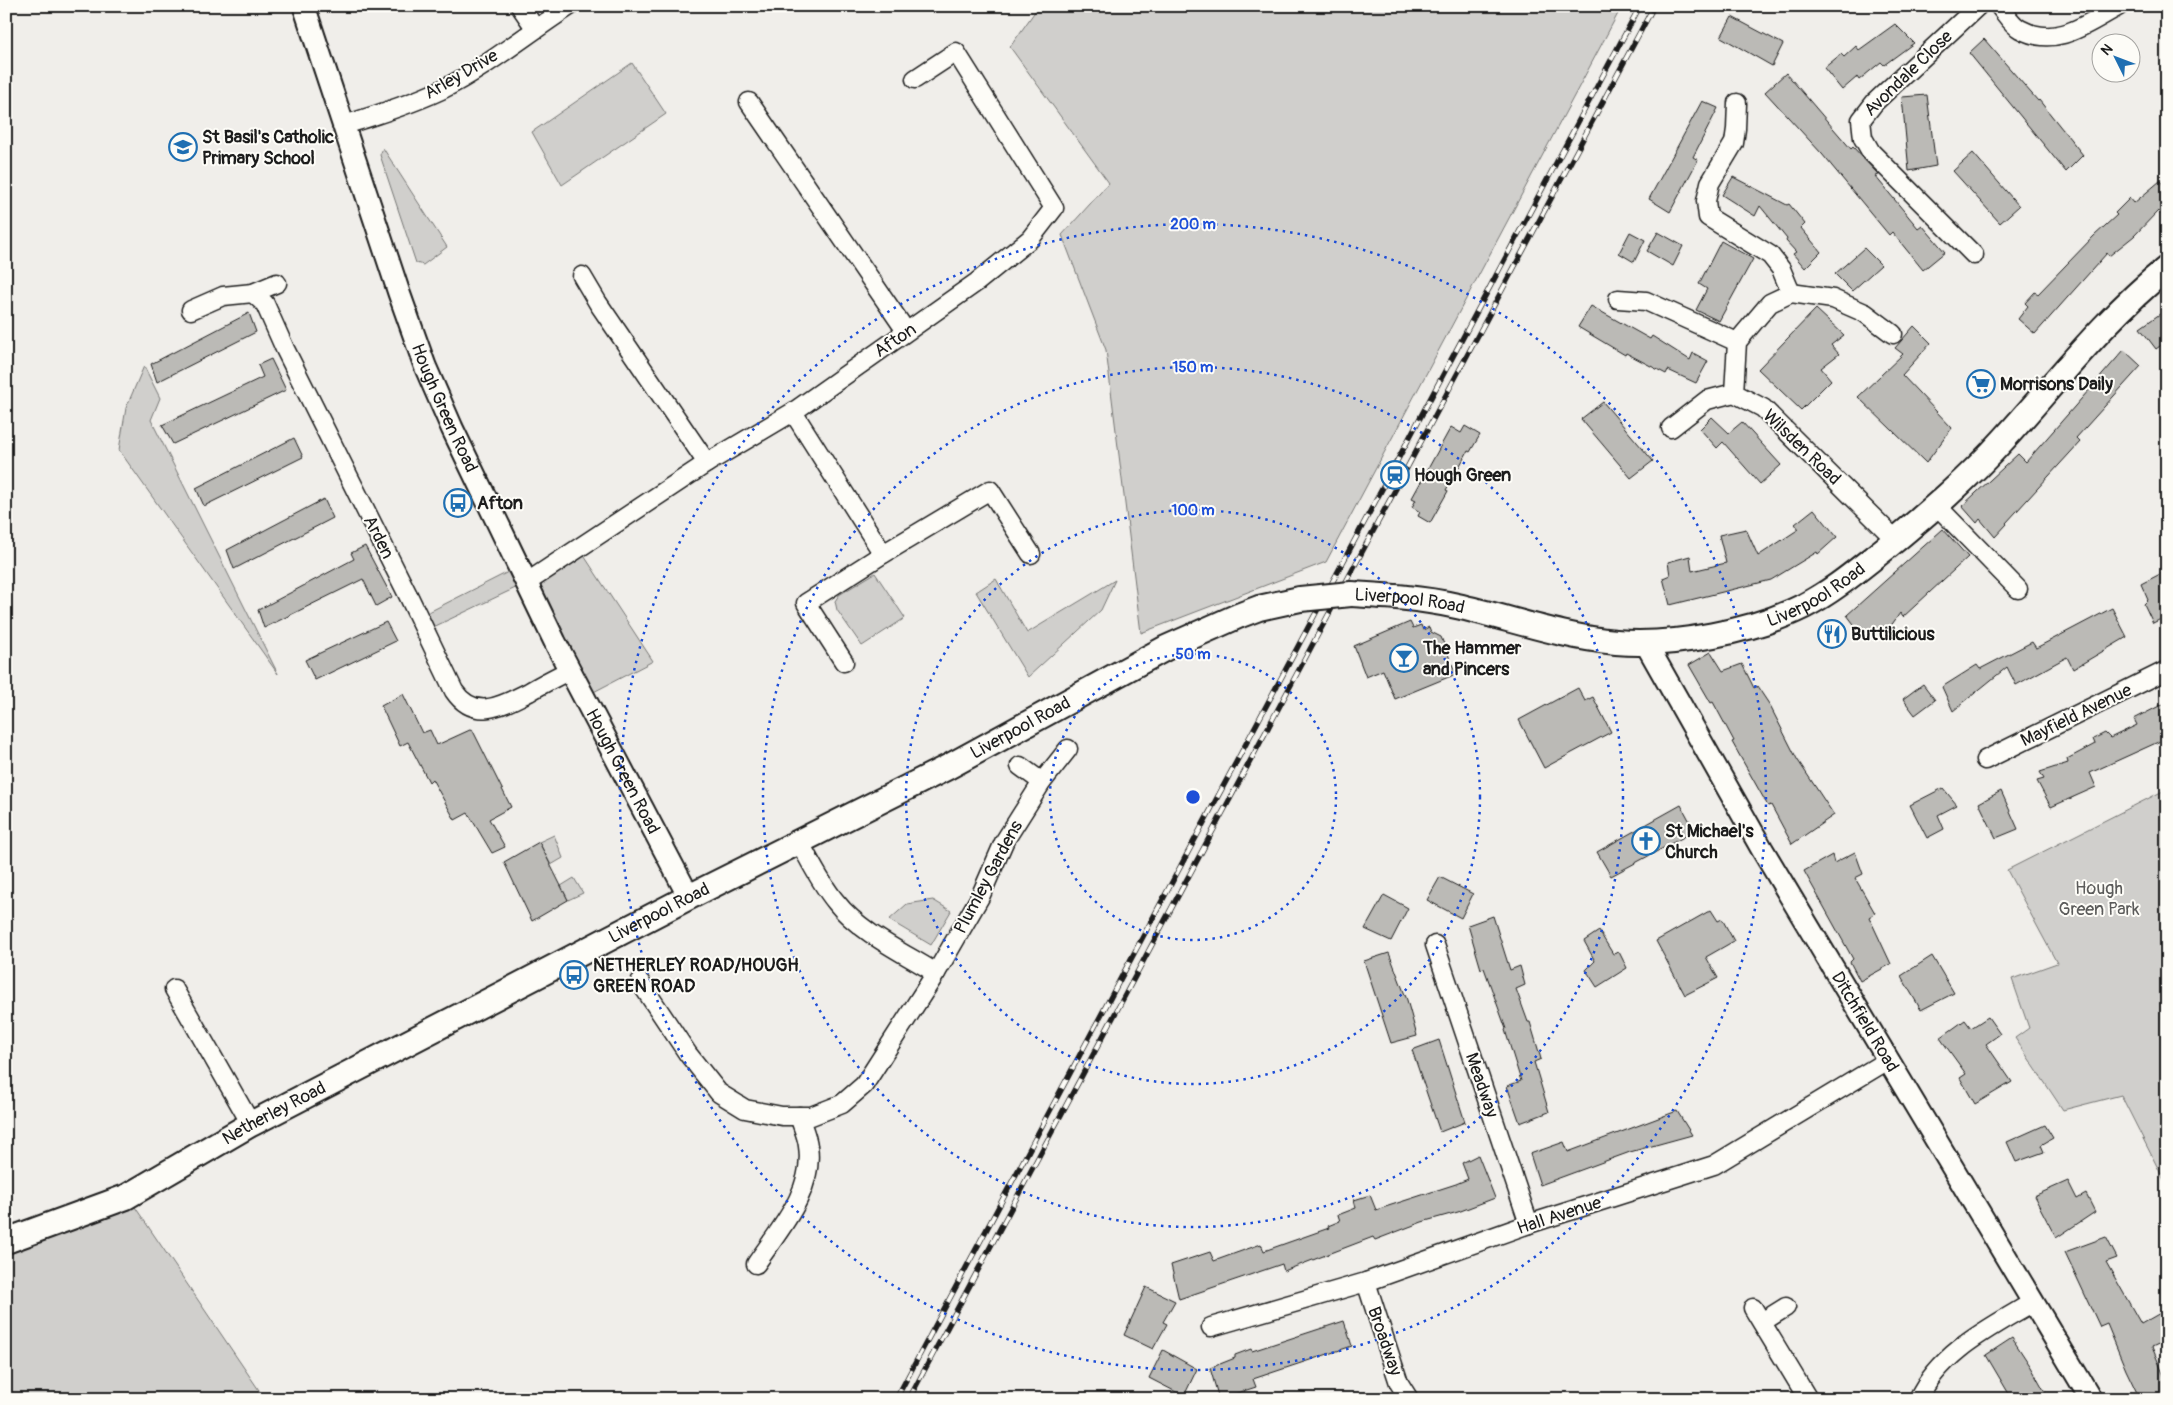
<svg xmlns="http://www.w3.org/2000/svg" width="2173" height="1405" font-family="Pangolin,sans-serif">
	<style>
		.green { fill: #d0cfcc; stroke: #767674 }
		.building { fill: #bbbab6; stroke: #1c1c1c }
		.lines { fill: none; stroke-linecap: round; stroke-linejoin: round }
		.minor-casing { stroke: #1c1c1c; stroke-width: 21 }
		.tertiary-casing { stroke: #1c1c1c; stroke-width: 25 }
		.secondary-casing { stroke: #1c1c1c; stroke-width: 28 }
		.minor { stroke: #fdfcf7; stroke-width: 18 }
		.tertiary { stroke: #fdfcf7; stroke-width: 21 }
		.secondary { stroke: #fdfcf7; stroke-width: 24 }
		.rail-casing { stroke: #1c1c1c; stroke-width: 5.5 }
		.rail { stroke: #fdfcf7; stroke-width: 4; stroke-dasharray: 11; stroke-linecap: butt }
		.secondary-bridge-casing { stroke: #1c1c1c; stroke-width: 28; stroke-linecap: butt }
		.secondary-bridge { stroke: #fdfcf7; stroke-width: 24 }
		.ring { fill: none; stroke: #1d4ed8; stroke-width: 2.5; stroke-dasharray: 2.5 5 }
		.labels { text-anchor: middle; stroke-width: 4; stroke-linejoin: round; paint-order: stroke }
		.street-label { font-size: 18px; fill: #1c1c1c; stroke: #fdfcf7 }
		.poi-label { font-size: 18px; font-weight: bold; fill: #1c1c1c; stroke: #fdfcf7; text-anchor: start }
		.park-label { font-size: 18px; fill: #5b5b5a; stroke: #fdfcf7 }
		.centre { fill: #1d4ed8; stroke: #fdfcf7; stroke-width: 2.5 }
		.ring-label { font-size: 15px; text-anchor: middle; font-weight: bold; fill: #1d4ed8; stroke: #fdfcf7; stroke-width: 4; stroke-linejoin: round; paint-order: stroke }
	</style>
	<rect width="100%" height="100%" fill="#f0eeea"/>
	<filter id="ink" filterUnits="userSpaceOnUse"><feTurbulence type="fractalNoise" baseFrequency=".02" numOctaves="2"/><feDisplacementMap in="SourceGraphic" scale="10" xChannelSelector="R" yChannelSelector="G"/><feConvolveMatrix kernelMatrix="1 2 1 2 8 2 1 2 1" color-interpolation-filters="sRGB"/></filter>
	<g filter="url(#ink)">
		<g class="green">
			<polygon points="1035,6 1622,6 1326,562 1141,633 1106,350 1062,235 1109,183 1010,47 1036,10"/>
			<polygon points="632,63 666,114 562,185 532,132"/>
			<polygon points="383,148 447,247 423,265 416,263 380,155"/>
			<polygon points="144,366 160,398 151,420 278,674 119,450 126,408"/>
			<polygon points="579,548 653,661 584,697 526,583 425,631 419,617 518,567 526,582"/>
			<polygon points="875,573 905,618 862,646 837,610 835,601 839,595"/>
			<polygon points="996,579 1027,633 1115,580 1101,610 1028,677 976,592"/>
			<polygon points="2167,789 2167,1186 2121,1095 2063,1110 2015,1038 2029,1028 2012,979 2057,963 2007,870"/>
			<polygon points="554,835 563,858 551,865 539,842"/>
			<polygon points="574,878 583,893 568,900 561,886"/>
			<polygon points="933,900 951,911 931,945 889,920 907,904"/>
			<polygon points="135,1207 265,1399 6,1399 6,1251 45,1236"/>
		</g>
		<g class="building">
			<polygon points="1732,17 1783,44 1772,66 1721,37"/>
			<polygon points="1895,24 1914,43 1884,65 1881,62 1859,80 1857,77 1842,90 1824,68 1841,54 1844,57 1856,46 1859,50"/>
			<polygon points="1984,39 2038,101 2039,100 2083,155 2066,172 1969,53"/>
			<polygon points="1786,73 1851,149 1853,147 1879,175 1875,176 1918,228 1922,225 1945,252 1923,270 1892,232 1889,235 1822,154 1765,92"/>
			<polygon points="1927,95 1936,166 1909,171 1902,97"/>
			<polygon points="1702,101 1718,108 1693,157 1698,160 1670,212 1649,199"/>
			<polygon points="1973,153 2019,206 2000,223 1953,171"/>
			<polygon points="1733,177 1787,205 1789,204 1805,224 1801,228 1821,252 1805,268 1793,254 1796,252 1786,241 1787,239 1760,206 1755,216 1722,195"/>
			<polygon points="2160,181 2167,189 2167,221 2158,211 2134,236 2109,256 2107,253 2035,334 2018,319 2028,306 2025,303 2035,292 2038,294 2094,236 2117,215 2115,213 2130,198 2134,203"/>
			<polygon points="1630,232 1645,240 1634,262 1619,253"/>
			<polygon points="1658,232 1683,246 1673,266 1647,251"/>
			<polygon points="1721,241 1753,259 1719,321 1696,310 1707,289 1699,284"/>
			<polygon points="1864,248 1881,265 1852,291 1835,274"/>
			<polygon points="1591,306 1650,339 1652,336 1690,360 1693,353 1708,361 1696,383 1668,370 1666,374 1626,353 1625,355 1578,327"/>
			<polygon points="1816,309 1844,335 1831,345 1839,354 1821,368 1831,380 1801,410 1758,369"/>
			<polygon points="2167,309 2167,341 2156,349 2140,328"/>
			<polygon points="249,313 256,332 157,382 151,364"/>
			<polygon points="1914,326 1931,343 1902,375 1952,428 1926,463 1858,397 1903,354 1895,348"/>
			<polygon points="2124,350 2141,366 2076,438 2080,442 2006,523 2007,524 1995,537 1980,519 1977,523 1962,506 2018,454 2026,462"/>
			<polygon points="271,359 286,390 173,444 162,425 263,377 258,365"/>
			<polygon points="1603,402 1653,461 1631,478 1581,419"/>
			<polygon points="1712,417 1729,433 1742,422 1781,465 1760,484 1723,442 1717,448 1700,429"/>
			<polygon points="1465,426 1480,435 1470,452 1468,451 1446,490 1448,491 1430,523 1418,516 1420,512 1412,507 1416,500 1412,498 1451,427 1461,433"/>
			<polygon points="294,438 303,457 204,506 196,488"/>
			<polygon points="324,499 333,518 234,569 227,550"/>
			<polygon points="1814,509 1837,537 1818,554 1817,552 1771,580 1670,605 1663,578 1670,575 1668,562 1690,556 1692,571 1726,563 1719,535 1746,529 1758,556 1799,529 1795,524"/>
			<polygon points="1943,529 1968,557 1903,617 1900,613 1888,630 1884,626 1866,640 1847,615"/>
			<polygon points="365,546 392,597 376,606 363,579 264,628 258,610 354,559 351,553"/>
			<polygon points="2162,573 2167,583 2167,616 2153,623 2144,604 2148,600 2141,584"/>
			<polygon points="2112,608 2127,637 2073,669 2067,657 2016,685 2007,667 1953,711 1942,687 1977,665 1980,669 2032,642 2036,648"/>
			<polygon points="386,622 396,641 315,680 305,660"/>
			<polygon points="1410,622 1413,628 1421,625 1423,630 1429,627 1431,632 1441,637 1456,674 1395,699 1383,670 1366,677 1354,646"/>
			<polygon points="1711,652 1723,671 1742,664 1754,688 1757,686 1769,704 1797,759 1834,815 1792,844 1771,805 1768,806 1732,742 1734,741 1713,702 1711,703 1689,665"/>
			<polygon points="1923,684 1935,700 1915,715 1903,699"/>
			<polygon points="1578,688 1585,701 1593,697 1611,732 1544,768 1519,720"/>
			<polygon points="403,694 422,733 430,730 437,745 472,729 511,807 489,819 505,847 492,853 468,813 455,820 432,779 429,782 408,742 400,746 381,706"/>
			<polygon points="2167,702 2167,738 2090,773 2096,787 2051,807 2037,781 2044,779 2040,772 2068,763 2067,759 2095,744 2093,739 2105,733 2110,738 2137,725 2134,719"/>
			<polygon points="1943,788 1957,805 1938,815 1944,829 1927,838 1910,805"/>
			<polygon points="2001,791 2018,829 1996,838 1979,803"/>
			<polygon points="1681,805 1695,831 1611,876 1597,852"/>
			<polygon points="539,842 568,900 532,921 504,862"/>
			<polygon points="1855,852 1863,874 1855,878 1875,913 1869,917 1891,964 1860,981 1850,962 1853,959 1804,871 1832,855 1834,863"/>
			<polygon points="1440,877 1473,894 1461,918 1427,900"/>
			<polygon points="1384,895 1408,908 1391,941 1365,929"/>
			<polygon points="1711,910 1718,921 1722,919 1734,941 1706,957 1718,978 1685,995 1656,941"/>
			<polygon points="1493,916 1510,970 1520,966 1525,985 1516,989 1528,1022 1530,1022 1541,1059 1534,1062 1549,1112 1520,1123 1507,1086 1521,1081 1505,1030 1506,1029 1484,968 1481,969 1468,925"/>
			<polygon points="1599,931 1613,954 1619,952 1627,968 1597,987 1586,970 1595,961 1584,941"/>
			<polygon points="1389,953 1407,1000 1417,1036 1391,1043 1364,961"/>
			<polygon points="1932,956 1954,993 1921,1010 1901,976"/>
			<polygon points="1988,1017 2000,1034 1986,1044 2012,1082 1975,1104 1960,1078 1966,1074 1940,1038 1965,1020 1971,1028"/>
			<polygon points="1439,1040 1465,1122 1440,1132 1412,1050"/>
			<polygon points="1677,1111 1692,1135 1630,1152 1540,1185 1530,1154 1564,1142 1568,1152"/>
			<polygon points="2045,1125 2053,1138 2041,1145 2044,1152 2016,1162 2007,1142"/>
			<polygon points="1478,1155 1495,1198 1458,1212 1422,1222 1375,1240 1373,1237 1284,1271 1282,1264 1179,1299 1171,1265 1210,1252 1214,1261 1261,1244 1264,1251 1329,1228 1328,1226 1340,1221 1338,1215 1356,1208 1354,1200 1370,1195 1376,1210 1456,1184 1468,1179 1462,1163"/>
			<polygon points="2068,1181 2077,1199 2086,1194 2095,1212 2056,1238 2034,1196"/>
			<polygon points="2106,1237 2117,1258 2106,1262 2141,1324 2162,1312 2167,1322 2167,1340 2152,1347 2167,1383 2167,1399 2140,1399 2126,1370 2107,1324 2100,1327 2065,1252"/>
			<polygon points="1146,1287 1175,1301 1163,1322 1167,1324 1153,1349 1124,1335"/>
			<polygon points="1344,1321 1352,1346 1253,1379 1256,1387 1219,1399 1210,1368 1235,1358 1235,1355 1251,1349 1252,1351"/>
			<polygon points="2012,1338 2031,1367 2049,1399 2012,1399 1986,1355"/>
			<polygon points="1163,1350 1197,1369 1184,1396 1149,1378"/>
		</g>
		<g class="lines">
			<defs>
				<g id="minor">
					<polyline points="520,6 535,28"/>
					<path d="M1999 6C2005 13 2012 25 2020 29 2056 49 2088 23 2119 6"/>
					<polyline points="749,102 906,331"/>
					<polyline points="1737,103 1736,129 1734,143 1710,183 1706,201 1708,217 1770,255 1781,269 1791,293"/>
					<path d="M344 125C377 115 411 104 441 90 486 68 528 33 570 6"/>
					<polyline points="1974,255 1871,152 1863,138 1861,120 1875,102 1978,6"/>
					<polyline points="582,276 598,303 707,463"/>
					<path d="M253 293 265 304 285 349 409 597 454 691C475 722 503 705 529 692 542 684 556 677 570 670"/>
					<polyline points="1618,299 1646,301 1737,342"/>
					<polyline points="191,310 223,296 253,293 277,283"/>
					<polyline points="1734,393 1737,342 1770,303 1791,293 1833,299 1865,313 1893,334"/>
					<polyline points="793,412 883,554"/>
					<polyline points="1671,428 1707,400 1734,393 1763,408 1896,540"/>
					<polyline points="1937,506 2018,589"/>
					<polyline points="526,583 707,463 793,412 977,282 1030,239 1054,208 956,52 915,79"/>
					<polyline points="844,662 806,603 883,554 990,490 1031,554"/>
					<polyline points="1985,760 2167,670"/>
					<polyline points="1020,766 1042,782"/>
					<path d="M800 843C811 863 821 884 836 902 859 932 904 953 936 973"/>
					<polyline points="1435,945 1529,1224"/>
					<polyline points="640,982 688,1054 719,1093 745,1109 782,1116 811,1116 842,1104 864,1085 936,973 980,897 1004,842 1042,782 1068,749"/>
					<polyline points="174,989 251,1124"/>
					<path d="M756 1264C779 1230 815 1190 808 1146 807 1136 802 1126 799 1116"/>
					<polyline points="1366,1282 1399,1383 1409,1399"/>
					<polyline points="1753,1308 1808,1399"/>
					<polyline points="1762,1322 1786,1307"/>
					<polyline points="1211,1327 1366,1282 1529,1224 1714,1165 1888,1060"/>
					<path d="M1918 1399C1941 1351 1990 1328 2033 1302"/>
				</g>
				<g id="tertiary">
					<path id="s1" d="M304 6 399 293 425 366 452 428 555 642 689 897"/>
					<path id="s2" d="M1645 642 1762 849 2091 1399"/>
				</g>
				<g id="secondary">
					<path id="s3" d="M1351 594C1387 596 1422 598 1457 606 1510 618 1561 637 1616 642 1673 647 1754 631 1804 606 1835 590 1860 568 1887 547 1928 513 1968 479 2004 439 2057 381 2105 318 2167 268"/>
					<path id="s4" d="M6 1241 126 1197 251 1124 689 897 948 767 1166 648 1238 616 1259 608 1300 599"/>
				</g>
			</defs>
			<use href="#minor" class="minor-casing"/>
			<use href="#tertiary" class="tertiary-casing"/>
			<use href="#secondary" class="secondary-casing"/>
			<use href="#minor" class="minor"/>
			<use href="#tertiary" class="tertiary"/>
			<use href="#secondary" class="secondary"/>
			<defs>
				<g id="rail">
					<polyline points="896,1399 1640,6"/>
					<polyline points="909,1399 1654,6"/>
				</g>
			</defs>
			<use href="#rail" class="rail-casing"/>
			<use href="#rail" class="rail"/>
			<defs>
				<polyline id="secondary-bridge" points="1300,599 1351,594"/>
			</defs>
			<use href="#secondary-bridge" class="secondary-bridge-casing"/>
			<use href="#secondary-bridge" class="secondary-bridge"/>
		</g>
	</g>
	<g class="ring">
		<circle cx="1193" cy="797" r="143"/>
		<circle cx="1193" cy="797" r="287"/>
		<circle cx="1193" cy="797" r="430"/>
		<circle cx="1193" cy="797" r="573"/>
	</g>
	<defs>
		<symbol id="school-ring" viewBox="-11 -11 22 22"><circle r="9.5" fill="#fdfcf7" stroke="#1f6fb2" stroke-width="1.5"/><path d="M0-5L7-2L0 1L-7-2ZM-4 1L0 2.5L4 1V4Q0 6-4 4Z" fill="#1f6fb2"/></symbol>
		<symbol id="supermarket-ring" viewBox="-11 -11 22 22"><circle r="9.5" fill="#fdfcf7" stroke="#1f6fb2" stroke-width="1.5"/><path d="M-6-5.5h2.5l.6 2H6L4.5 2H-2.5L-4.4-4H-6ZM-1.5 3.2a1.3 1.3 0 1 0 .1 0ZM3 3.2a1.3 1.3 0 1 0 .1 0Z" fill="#1f6fb2"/></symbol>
		<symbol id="station-ring" viewBox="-11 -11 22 22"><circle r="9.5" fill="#fdfcf7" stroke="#1f6fb2" stroke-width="1.5"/><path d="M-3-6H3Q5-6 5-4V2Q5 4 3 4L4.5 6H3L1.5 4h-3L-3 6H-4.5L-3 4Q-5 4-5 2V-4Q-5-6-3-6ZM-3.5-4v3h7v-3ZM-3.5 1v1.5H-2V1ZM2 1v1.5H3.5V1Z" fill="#1f6fb2"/></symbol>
		<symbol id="bus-ring" viewBox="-11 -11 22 22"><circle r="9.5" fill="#fdfcf7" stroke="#1f6fb2" stroke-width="1.5"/><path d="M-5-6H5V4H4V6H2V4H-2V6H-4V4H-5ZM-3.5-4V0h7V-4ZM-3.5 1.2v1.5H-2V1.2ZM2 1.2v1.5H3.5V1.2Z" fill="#1f6fb2"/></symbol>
		<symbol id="restaurant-ring" viewBox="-11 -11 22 22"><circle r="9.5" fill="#fdfcf7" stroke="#1f6fb2" stroke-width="1.5"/><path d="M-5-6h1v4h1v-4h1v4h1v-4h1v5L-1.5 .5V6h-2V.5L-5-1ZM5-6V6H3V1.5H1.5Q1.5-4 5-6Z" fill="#1f6fb2"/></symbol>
		<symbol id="bar-ring" viewBox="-11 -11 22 22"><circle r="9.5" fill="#fdfcf7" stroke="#1f6fb2" stroke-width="1.5"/><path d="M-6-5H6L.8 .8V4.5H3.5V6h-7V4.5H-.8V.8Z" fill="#1f6fb2"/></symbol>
		<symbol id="church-ring" viewBox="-11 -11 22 22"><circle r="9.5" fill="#fdfcf7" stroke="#1f6fb2" stroke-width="1.5"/><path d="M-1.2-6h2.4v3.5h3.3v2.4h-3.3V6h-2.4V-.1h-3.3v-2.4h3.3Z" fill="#1f6fb2"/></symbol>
	</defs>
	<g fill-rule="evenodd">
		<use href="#school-ring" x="167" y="131" width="32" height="32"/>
		<use href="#supermarket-ring" x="1965" y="368" width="32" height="32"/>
		<use href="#station-ring" x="1379" y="459" width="32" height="32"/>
		<use href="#bus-ring" x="442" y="487" width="32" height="32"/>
		<use href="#restaurant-ring" x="1816" y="618" width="32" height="32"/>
		<use href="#bar-ring" x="1388" y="642" width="32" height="32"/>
		<use href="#church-ring" x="1630" y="825" width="32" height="32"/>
		<use href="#bus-ring" x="558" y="959" width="32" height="32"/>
	</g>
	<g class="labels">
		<g class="street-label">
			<text transform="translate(1908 73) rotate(-44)" y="6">Avondale Close</text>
			<text transform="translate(461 74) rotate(-30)" y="6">Arley Drive</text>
			<text transform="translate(895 340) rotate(-34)" y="6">Afton</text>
			<text dy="6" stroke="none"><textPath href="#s1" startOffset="426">Hough Green Road</textPath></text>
			<text transform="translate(1802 447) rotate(44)" y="6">Wilsden Road</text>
			<text transform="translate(379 537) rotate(63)" y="6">Arden</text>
			<text dy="6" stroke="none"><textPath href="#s3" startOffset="479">Liverpool Road</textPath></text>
			<text dy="6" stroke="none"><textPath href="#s3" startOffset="59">Liverpool Road</textPath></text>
			<text transform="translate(2076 715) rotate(-26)" y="6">Mayfield Avenue</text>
			<text dy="6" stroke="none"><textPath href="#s4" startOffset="1138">Liverpool Road</textPath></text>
			<text dy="6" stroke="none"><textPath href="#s1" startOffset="831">Hough Green Road</textPath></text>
			<text transform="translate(988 877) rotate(-62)" y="6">Plumley Gardens</text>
			<text dy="6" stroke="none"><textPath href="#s4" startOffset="732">Liverpool Road</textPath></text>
			<text dy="6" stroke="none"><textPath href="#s2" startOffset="439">Ditchfield Road</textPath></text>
			<text transform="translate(1482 1085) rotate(71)" y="6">Meadway</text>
			<text dy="6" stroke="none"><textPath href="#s4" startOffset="298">Netherley Road</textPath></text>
			<text transform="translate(1559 1215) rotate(-18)" y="6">Hall Avenue</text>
			<text transform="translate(1385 1341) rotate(71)" y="6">Broadway</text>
		</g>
		<g class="poi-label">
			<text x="202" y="143">St Basil's Catholic<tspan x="202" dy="21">Primary School</tspan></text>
			<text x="2000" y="390">Morrisons Daily</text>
			<text x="1414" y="481">Hough Green</text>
			<text x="477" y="509">Afton</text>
			<text x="1851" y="640">Buttilicious</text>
			<text x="1423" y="654">The Hammer<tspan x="1423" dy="21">and Pincers</tspan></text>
			<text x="1665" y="837">St Michael's<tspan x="1665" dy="21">Church</tspan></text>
			<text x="593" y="971">NETHERLEY ROAD/HOUGH<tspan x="593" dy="21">GREEN ROAD</tspan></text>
		</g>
		<g class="park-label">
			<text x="2099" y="894">Hough<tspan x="2099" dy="21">Green Park</tspan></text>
		</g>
	</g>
	<circle cx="1193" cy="797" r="8" class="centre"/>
	<g class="ring-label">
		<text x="1193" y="229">200 m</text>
		<text x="1193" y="372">150 m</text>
		<text x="1193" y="515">100 m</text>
		<text x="1193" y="659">50 m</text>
	</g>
	<rect width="2173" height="1405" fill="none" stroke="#fdfcf7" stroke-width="25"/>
	<rect x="12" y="12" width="2148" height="1380" fill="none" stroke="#1c1c1c" stroke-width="2" filter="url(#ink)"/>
	<g transform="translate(2116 58) rotate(312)"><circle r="24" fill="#fdfcf7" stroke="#a3a29f"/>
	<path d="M0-4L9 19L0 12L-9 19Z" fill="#1f6fb2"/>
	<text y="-8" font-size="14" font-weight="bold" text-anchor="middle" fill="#1c1c1c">N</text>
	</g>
</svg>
